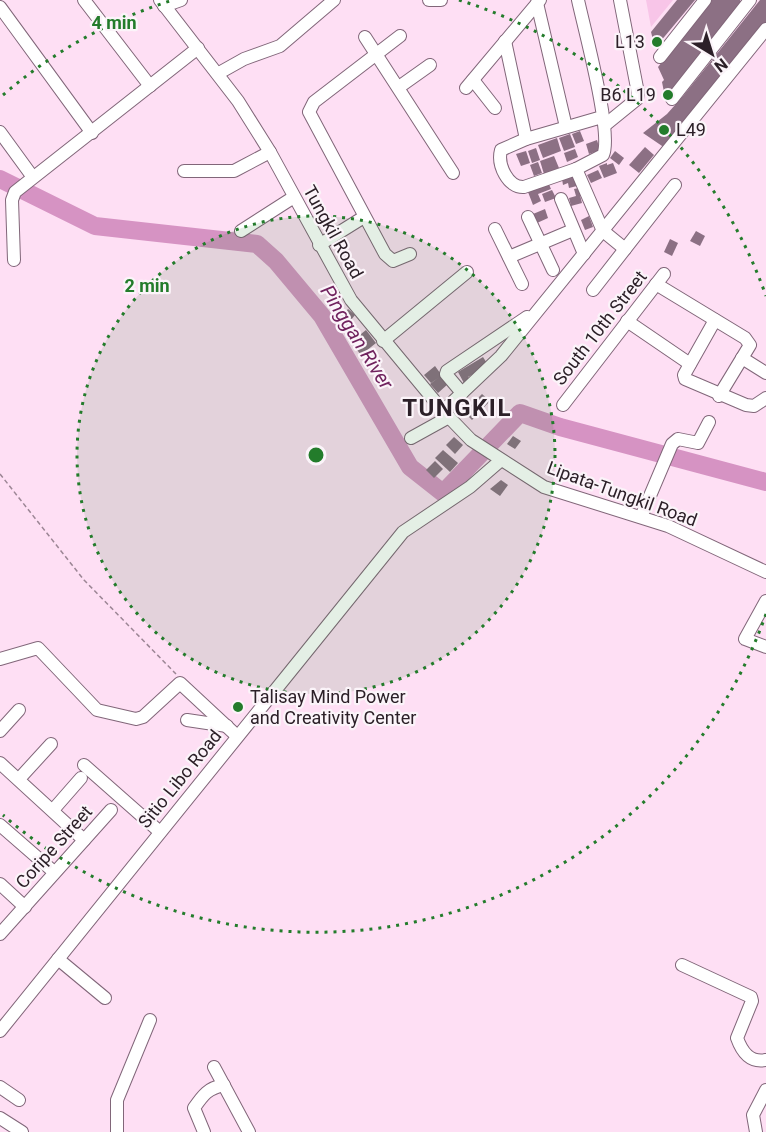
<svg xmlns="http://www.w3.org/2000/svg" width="766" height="1132" font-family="Roboto,sans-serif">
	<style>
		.green { fill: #f8c5e8 }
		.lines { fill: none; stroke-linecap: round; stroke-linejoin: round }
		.river { stroke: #d693c3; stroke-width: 18 }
		.building { fill: #8c7084 }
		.minor-casing { stroke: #816679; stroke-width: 14 }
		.path { stroke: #9c8695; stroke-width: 1.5; stroke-dasharray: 4.5 3; stroke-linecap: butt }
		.minor { stroke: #fff; stroke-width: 12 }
		.ring { fill: none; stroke: #237c2b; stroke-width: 3; stroke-dasharray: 3 6 }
		.poi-dot { fill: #237c2b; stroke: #fbf4f9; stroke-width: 2 }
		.labels { text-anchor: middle; stroke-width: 4.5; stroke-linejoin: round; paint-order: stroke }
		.poi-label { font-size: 18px; fill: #2c2028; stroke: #fbf4f9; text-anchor: end }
		.street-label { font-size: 18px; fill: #2c2028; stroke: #fbf4f9 }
		.water-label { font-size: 20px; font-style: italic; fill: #70225e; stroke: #fbf4f9 }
		.district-label { font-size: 24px; font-weight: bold; letter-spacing: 1.5px; fill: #2c2028; stroke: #fbf4f9 }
		.centre { fill: #237c2b; stroke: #fbf4f9; stroke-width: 3 }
		.ring-label { font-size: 18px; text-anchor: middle; font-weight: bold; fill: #237c2b; stroke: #fbf4f9; stroke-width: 4.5; stroke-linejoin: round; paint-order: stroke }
	</style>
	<rect width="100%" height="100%" fill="#fedff4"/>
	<polygon class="green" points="646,0 673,0 651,27"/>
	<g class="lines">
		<polyline class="river" points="0,179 95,226 257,244 276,261 322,316 410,467 443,493 520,413 560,427 766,482"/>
	</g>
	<g class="building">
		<polygon points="677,0 695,0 655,48 651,32"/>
		<polygon points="712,0 740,0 743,6 666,102 662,82 664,80 658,67"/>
		<polygon points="760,0 766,0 766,24 665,148 643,133 667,114 683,96"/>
		<polygon points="580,131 584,141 576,144 572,134"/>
		<polygon points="570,134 575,147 564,151 559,138"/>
		<polygon points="557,138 561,151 543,158 538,145"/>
		<polygon points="597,140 600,150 589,154 586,144"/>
		<polygon points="645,147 654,155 639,173 629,165"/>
		<polygon points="536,148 540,160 532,163 528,151"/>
		<polygon points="575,149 578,157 567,162 564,153"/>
		<polygon points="526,151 530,163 521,166 516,154"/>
		<polygon points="615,151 624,158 619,165 610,158"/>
		<polygon points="554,156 559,168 544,174 540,161"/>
		<polygon points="538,162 542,173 534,176 530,165"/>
		<polygon points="607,163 607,165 613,163 617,173 604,178 599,166"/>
		<polygon points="598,170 602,178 591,183 587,175"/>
		<polygon points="573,175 577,186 569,188 568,183 563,185 562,179"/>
		<polygon points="548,182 551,189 538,194 541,201 533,205 528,192"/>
		<polygon points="583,187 585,194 580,195 582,203 571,206 569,198 576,196 574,189"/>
		<polygon points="552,190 556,198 545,202 542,194"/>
		<polygon points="545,209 548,218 537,223 533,214"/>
		<polygon points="589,216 593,227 585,230 581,220"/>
		<polygon points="696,231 705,236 700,246 690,241"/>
		<polygon points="670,239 678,243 672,256 664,252"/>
		<polygon points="348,309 355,315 346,326 339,320"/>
		<polygon points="366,330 376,343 361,355 351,342"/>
		<polygon points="483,357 488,365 468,377 471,382 465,385 458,372"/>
		<polygon points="435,366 448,384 438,393 430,384 438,378 431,383 424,375"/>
		<polygon points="482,394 490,401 472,420 464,412"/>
		<polygon points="513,436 521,441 515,449 507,444"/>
		<polygon points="454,437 463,445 455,454 446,445"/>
		<polygon points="443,450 458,463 450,472 435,458"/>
		<polygon points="435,461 443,469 434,478 426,470"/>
		<polygon points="501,480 508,485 500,496 490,489"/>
	</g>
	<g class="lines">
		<defs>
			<g id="minor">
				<polyline points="84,0 150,86"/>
				<polyline points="160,0 238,101 270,152 351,300 443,411 471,440 544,487 668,526 766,572"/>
				<polyline points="429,0 441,0"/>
				<path d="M578 0C584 28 613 134 603 155L576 169 524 187C508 188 497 165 501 150L526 139 602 117"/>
				<polyline points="537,3 566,127"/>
				<polyline points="164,6 181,0"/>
				<polyline points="0,7 92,133"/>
				<polyline points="400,36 314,102 309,112 385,254 393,261 410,254"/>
				<polyline points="365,37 453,173"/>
				<polyline points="505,41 526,139"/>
				<polyline points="660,57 705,0"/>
				<polyline points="219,73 244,59 280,46 334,0"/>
				<polyline points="473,80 495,108"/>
				<polyline points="399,87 430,65"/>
				<polyline points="466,88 540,0"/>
				<polyline points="672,99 750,0"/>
				<polyline points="605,125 637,99 638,93 620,0"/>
				<polyline points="0,132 32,176"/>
				<polyline points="576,169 603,231 625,249"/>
				<polyline points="184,171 234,171 270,152"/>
				<polyline points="561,199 584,254"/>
				<polyline points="528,217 553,270"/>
				<polyline points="495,229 522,284"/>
				<polyline points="241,231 294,197"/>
				<polyline points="319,245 364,217"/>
				<polyline points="509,257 573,230"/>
				<polyline points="14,260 12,200 15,192 198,48"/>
				<polyline points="656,284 745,338 750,345 719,396"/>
				<polyline points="593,290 675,185"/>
				<polyline points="715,320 684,375 685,379 746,405 754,406 766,398"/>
				<polyline points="627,321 690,364"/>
				<polyline points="383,341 467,272"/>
				<polyline points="742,358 766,373"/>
				<polyline points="462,393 446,374 447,371 527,317"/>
				<polyline points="563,405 664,274"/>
				<polyline points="443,411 501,356 766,29"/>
				<polyline points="411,438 449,417"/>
				<polyline points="641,517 672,444 678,439 698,443 709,422"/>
				<polyline points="766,601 745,639 766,647"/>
				<polyline points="0,659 38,648 97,710 136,719 143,717 180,683 237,736"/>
				<polyline points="187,720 227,726"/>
				<polyline points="0,731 19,710"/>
				<polyline points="0,763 84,840"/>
				<polyline points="84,765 160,832"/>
				<polyline points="19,779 51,744"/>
				<polyline points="53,810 81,778"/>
				<polyline points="0,825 54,872"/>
				<polyline points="0,884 25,907"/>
				<polyline points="0,934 111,810"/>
				<polyline points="58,959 105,998"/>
				<path d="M682 965 751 997 752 1001 737 1038C742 1052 750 1063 766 1060"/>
				<polyline points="0,1031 403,532 470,487 500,461"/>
				<polyline points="214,1067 249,1132"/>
				<polyline points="0,1087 19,1100"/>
				<polyline points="0,1118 22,1132"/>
				<polyline points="117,1132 117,1100 150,1020"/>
				<path d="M204 1132 194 1108C203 1095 208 1088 224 1085"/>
				<polyline points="756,1132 753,1115 766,1090"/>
			</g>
		</defs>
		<use href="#minor" class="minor-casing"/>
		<polyline class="path" points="0,474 84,580 176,674"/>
		<use href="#minor" class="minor"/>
	</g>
	<circle cx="316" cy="455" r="239" fill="#237c2b" fill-opacity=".12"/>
	<g class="ring">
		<circle cx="316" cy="455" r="239"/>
		<path d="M766 614A477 477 0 0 1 3 815M3 95A477 477 0 0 1 173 0M459 0A477 477 0 0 1 766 296"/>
	</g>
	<g class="poi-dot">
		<circle cx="657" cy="42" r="6"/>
		<circle cx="668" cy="95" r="6"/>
		<circle cx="664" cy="130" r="6"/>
		<circle cx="238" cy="707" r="6"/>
	</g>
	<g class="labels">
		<g class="poi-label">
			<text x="645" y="48">L13</text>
			<text x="656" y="101">B6 L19</text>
			<text x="676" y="136" text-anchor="start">L49</text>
			<text x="250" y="703" text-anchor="start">Talisay Mind Power<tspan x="250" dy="21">and Creativity Center</tspan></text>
		</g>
		<g class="street-label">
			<text transform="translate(333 232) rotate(61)" y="6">Tungkil Road</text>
			<text transform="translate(600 328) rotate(-52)" y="6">South 10th Street</text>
			<text transform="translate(622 494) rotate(20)" y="6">Lipata-Tungkil Road</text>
			<text transform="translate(180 779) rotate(-51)" y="6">Sitio Libo Road</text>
			<text transform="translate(54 847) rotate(-48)" y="6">Coripe Street</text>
		</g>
		<g class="water-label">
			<text transform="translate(357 337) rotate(58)" y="7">Pinggan River</text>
		</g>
		<g class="district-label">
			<text x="457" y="416">TUNGKIL</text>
		</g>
	</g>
	<circle cx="316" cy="455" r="9" class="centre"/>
	<g class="ring-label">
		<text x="114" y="29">4 min</text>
		<text x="147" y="292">2 min</text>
	</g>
	<g transform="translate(712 54) rotate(142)" stroke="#fbf4f9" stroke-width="4.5" paint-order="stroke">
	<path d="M0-4.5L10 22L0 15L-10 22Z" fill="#2c2028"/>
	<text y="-9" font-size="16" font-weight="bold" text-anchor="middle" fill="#2c2028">N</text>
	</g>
</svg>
